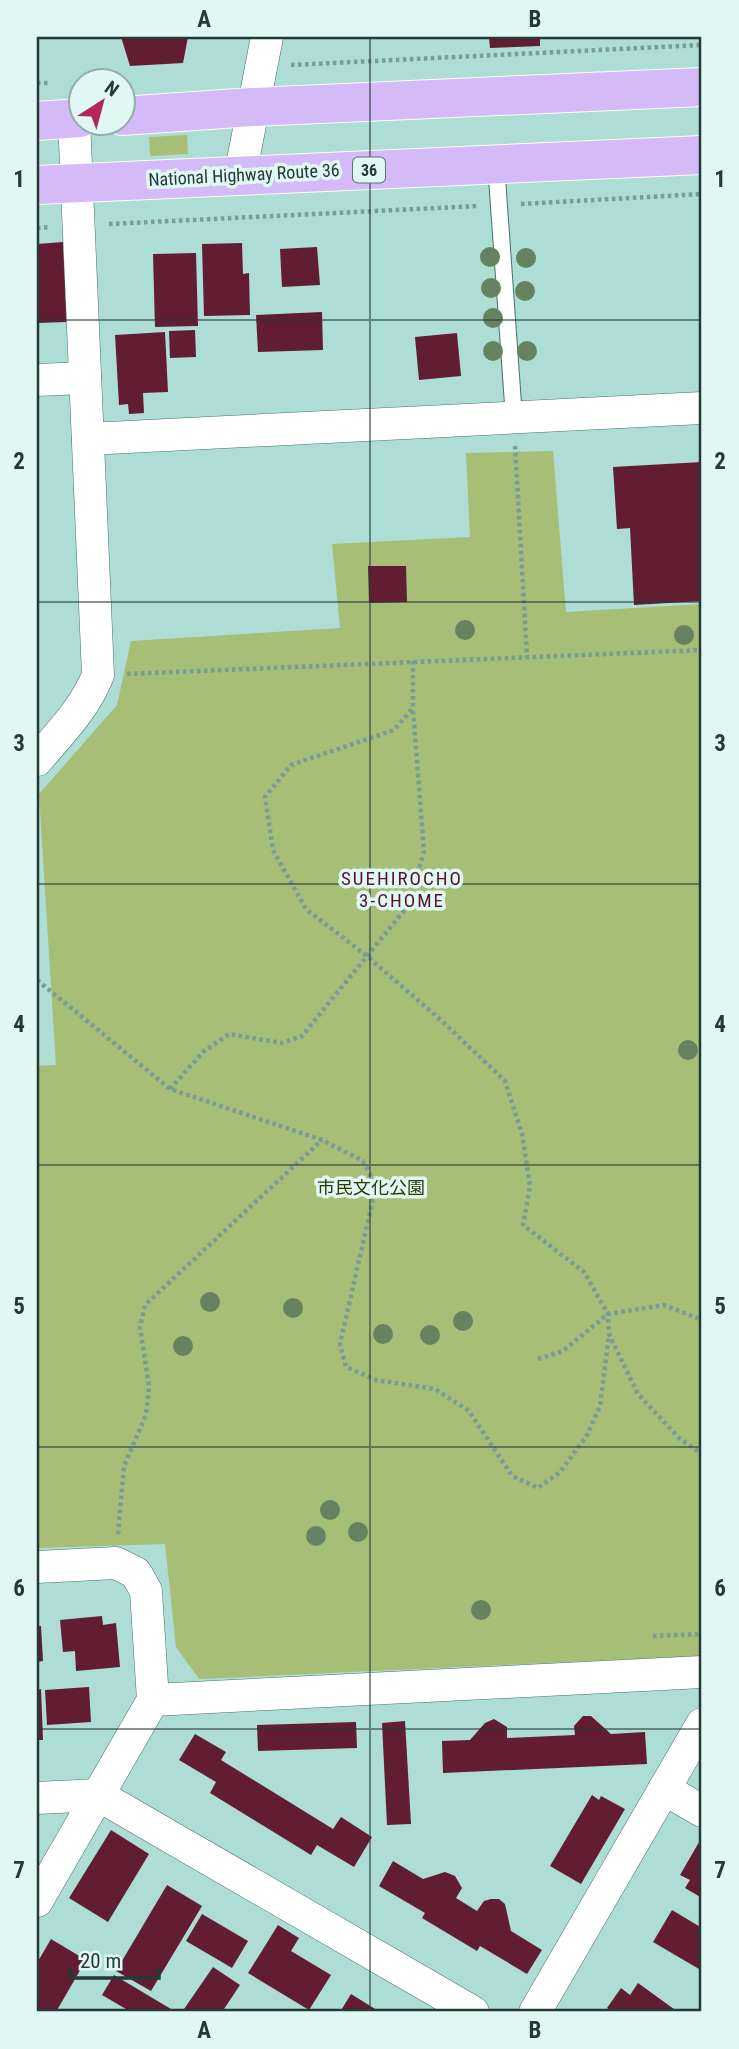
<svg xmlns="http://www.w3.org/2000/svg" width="739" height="2049" font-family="'Roboto Condensed','Noto Sans JP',sans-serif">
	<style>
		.green { fill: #a6be76 }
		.building { fill: #621d33 }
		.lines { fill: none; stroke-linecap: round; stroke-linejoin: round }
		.service-casing { stroke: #45726b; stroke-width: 18 }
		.minor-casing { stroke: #45726b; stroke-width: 33 }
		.trunk-casing { stroke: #fff; stroke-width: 40 }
		.path { stroke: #789c96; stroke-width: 4.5; stroke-dasharray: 3.5 3.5; stroke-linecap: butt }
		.service { stroke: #fff; stroke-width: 16 }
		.minor { stroke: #fff; stroke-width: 32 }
		.trunk { stroke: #d4baf7; stroke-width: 38 }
		.tree { fill: #668361 }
		.grid { fill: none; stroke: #263936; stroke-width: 2; stroke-opacity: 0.55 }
		.labels { text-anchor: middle; stroke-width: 7; stroke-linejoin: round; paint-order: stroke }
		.shield { fill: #e0f8f4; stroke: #5e726f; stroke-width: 2 }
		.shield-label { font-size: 16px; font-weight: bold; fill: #263936 }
		.street-label { font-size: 18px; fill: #263936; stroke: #e0f8f4 }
		.park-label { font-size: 18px; fill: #2c3a02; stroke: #e0f8f4 }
		.neighbourhood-label { font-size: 19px; letter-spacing: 2px; fill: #58152c; stroke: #e0f8f4 }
		.neatline { fill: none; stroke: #263936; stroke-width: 2.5 }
		.grid-label { font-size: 23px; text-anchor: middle; font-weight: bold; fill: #263936 }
	</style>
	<rect width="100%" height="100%" fill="#adddd5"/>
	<g class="green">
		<polygon points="187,135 188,154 150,156 149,137"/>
		<polygon points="553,451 566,612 702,604 702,1656 199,1679 176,1647 165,1544 37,1548 37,1066 56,1065 39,794 117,705 131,641 340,628 332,544 470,537 466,453"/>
	</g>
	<g class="building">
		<polygon points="121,37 188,37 183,63 130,66"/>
		<polygon points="489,37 540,37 540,46 490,48"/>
		<polygon points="63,242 67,322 37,323 37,244"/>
		<polygon points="242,243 243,274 249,273 250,315 204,316 202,244"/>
		<polygon points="317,247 320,285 282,287 280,249"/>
		<polygon points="196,253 198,326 155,327 153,254"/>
		<polygon points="322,312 323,350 258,352 256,315"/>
		<polygon points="195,330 196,357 170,358 169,331"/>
		<polygon points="165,332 168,392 143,393 144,413 129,414 128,404 119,405 115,335"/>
		<polygon points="457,333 461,376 419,380 415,337"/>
		<polygon points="702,462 702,601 634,605 630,528 617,529 613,467"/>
		<polygon points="368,566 406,566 407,602 369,603"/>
		<polygon points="102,1616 103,1625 116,1623 120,1667 76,1671 75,1651 63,1652 60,1620"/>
		<polygon points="37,1626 41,1626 43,1661 37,1662"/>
		<polygon points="89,1687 91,1722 47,1725 45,1690"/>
		<polygon points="41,1689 43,1740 37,1740 37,1690"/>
		<polygon points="583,1716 591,1716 611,1734 645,1732 647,1764 443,1773 442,1741 470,1740 485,1723 494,1719 507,1727 507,1738 575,1735 574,1726"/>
		<polygon points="405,1721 411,1824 387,1825 382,1723"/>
		<polygon points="356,1722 357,1748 258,1751 257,1725"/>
		<polygon points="195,1734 226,1752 221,1760 333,1829 341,1817 372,1837 354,1867 317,1845 311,1855 210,1793 216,1782 179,1760"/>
		<polygon points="592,1795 599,1800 601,1796 625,1809 581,1884 550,1866"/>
		<polygon points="111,1830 149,1854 108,1922 69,1898"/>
		<polygon points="702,1837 702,1898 685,1888 690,1880 680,1875"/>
		<polygon points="393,1861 423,1879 445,1872 455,1876 462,1888 456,1898 477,1911 484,1901 491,1899 499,1899 505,1904 511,1931 542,1950 527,1974 480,1946 477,1951 422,1918 425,1913 379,1886"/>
		<polygon points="167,1885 202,1906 151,1991 116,1971"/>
		<polygon points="672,1910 702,1928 702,1964 699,1969 653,1942"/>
		<polygon points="202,1914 248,1941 232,1968 186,1941"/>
		<polygon points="278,1925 299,1938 291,1951 331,1975 309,2010 248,1973"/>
		<polygon points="51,1939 86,1960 56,2012 37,2012 37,1963"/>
		<polygon points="213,1967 240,1985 222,2012 182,2012"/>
		<polygon points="114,1975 176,2012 131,2012 102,1995"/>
		<polygon points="638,1983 678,2012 613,2012 607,2008 621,1988 630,1995"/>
		<polygon points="351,1994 380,2012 340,2012"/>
	</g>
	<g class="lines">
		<defs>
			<polyline id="service" points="496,164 514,418"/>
			<g id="minor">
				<polyline points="240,176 267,37"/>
				<polyline points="37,380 85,378"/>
				<polyline points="88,439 702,408"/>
				<path d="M37 760C60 733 85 708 98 675L74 119"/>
				<polyline points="37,1567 116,1563 136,1573 146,1591 153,1700 37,1901"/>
				<polyline points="153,1700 702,1672"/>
				<polyline points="664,1789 702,1811"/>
				<polyline points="37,1798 98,1795 473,2012"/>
				<polyline points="535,2012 702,1724"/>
			</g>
			<g id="trunk">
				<polyline points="122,116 252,107 702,87"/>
				<polyline points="37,121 80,118"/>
				<polyline points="37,185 702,155"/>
			</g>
		</defs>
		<use href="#service" class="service-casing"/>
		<use href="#minor" class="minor-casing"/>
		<use href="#trunk" class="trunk-casing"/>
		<g class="path">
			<polyline points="291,65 702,45"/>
			<polyline points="37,83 50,83"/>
			<polyline points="521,204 702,194"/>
			<polyline points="109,224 478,206"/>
			<polyline points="37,228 51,227"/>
			<polyline points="515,446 527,657"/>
			<polyline points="413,661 413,708 394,730 291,765 265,797 273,850 306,909 368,957 443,1022 505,1081 522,1134 530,1186 523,1225 584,1272 608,1314 609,1334 638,1394 679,1438 702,1454"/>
			<polyline points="127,674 702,650"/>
			<polyline points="37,980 170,1089 322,1140 363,1161 376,1186 340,1344 346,1367 376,1380 435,1389 469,1411 512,1476 538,1488 560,1472 587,1435 600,1406 609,1335"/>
			<polyline points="170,1089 203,1052 229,1034 282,1043 302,1036 407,907 424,852 413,709"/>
			<polyline points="538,1359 563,1351 608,1314 664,1305 702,1320"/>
			<polyline points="118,1534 124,1466 146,1415 149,1387 140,1327 145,1305 322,1140"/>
			<polyline points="653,1636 702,1634"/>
		</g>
		<use href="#service" class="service"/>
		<use href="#minor" class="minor"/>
		<use href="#trunk" class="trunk"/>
	</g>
	<g class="tree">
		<circle cx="490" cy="257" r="10"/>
		<circle cx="526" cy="258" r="10"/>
		<circle cx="491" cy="288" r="10"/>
		<circle cx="525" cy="291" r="10"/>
		<circle cx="493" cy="318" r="10"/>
		<circle cx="493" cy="351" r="10"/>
		<circle cx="527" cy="351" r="10"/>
		<circle cx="465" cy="630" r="10"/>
		<circle cx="684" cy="635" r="10"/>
		<circle cx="688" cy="1050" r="10"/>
		<circle cx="210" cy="1302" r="10"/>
		<circle cx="293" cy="1308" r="10"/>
		<circle cx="463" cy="1321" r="10"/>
		<circle cx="383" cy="1334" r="10"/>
		<circle cx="430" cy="1335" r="10"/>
		<circle cx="183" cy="1346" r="10"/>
		<circle cx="330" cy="1510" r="10"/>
		<circle cx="358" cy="1532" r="10"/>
		<circle cx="316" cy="1536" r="10"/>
		<circle cx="481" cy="1610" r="10"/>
	</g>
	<path class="grid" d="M370 37V2012M37 320H702M37 602H702M37 884H702M37 1165H702M37 1447H702M37 1729H702"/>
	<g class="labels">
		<rect class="shield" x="353" y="157.5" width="32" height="25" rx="5"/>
		<g class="shield-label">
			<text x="369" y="176">36</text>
		</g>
		<g class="street-label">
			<text transform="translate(244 175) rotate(-3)" y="6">National Highway Route 36</text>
		</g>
		<g class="park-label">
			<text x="371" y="1194">市民文化公園</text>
		</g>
		<g class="neighbourhood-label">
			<text x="402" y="885">SUEHIROCHO<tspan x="402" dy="22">3-CHOME</tspan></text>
		</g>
	</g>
	<rect width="739" height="2049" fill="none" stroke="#e0f8f4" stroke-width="77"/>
	<g transform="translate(102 102) rotate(36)"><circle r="33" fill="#e0f8f4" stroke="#96aca8" stroke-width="2"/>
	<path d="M0-5L12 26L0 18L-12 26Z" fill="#b4265b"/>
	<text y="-10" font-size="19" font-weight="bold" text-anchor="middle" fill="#263936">N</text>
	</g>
	<path d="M70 1968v10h89v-10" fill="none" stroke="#263936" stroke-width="3.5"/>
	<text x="80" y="1968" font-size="21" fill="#263936" stroke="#e0f8f4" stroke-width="5" paint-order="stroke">20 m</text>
	<rect x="38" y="38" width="662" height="1972" class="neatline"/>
	<g class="grid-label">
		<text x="204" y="27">A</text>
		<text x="535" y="27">B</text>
		<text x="19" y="187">1</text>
		<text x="720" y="187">1</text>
		<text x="19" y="469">2</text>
		<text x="720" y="469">2</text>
		<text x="19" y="751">3</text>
		<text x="720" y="751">3</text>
		<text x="19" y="1032">4</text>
		<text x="720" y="1032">4</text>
		<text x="19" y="1314">5</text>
		<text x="720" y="1314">5</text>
		<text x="19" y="1596">6</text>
		<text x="720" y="1596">6</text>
		<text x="19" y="1878">7</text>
		<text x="720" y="1878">7</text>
		<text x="204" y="2038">A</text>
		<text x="535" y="2038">B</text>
	</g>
</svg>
